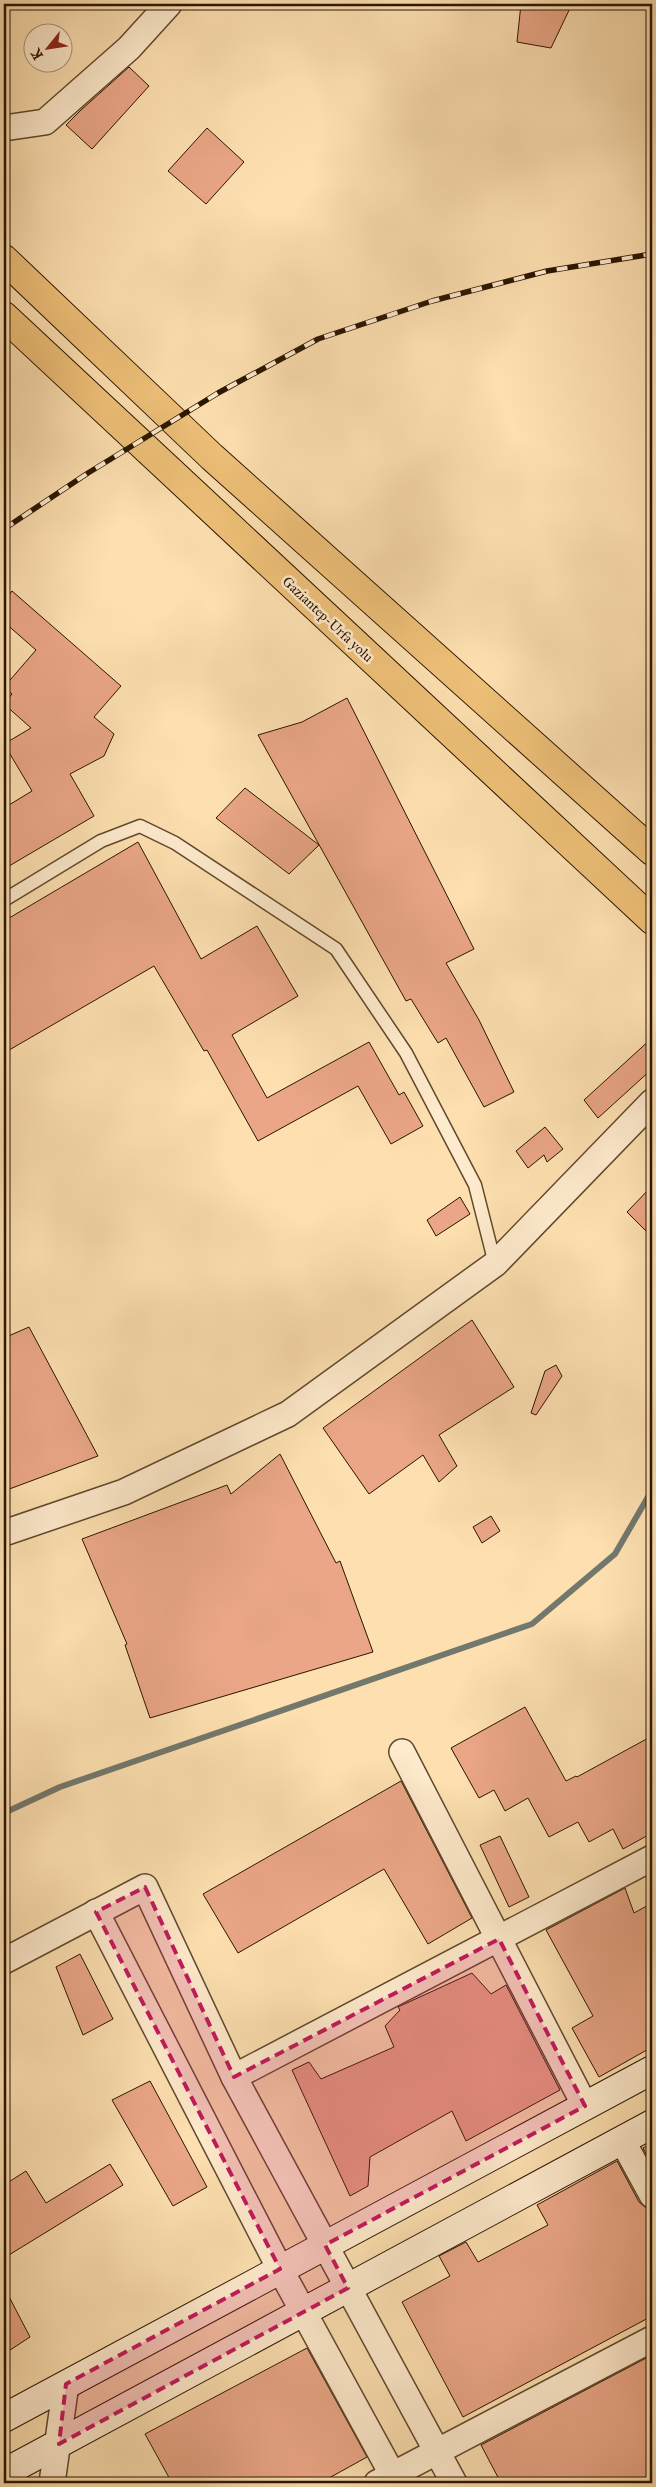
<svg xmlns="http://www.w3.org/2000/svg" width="656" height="2487" font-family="'IM FELL Great Primer',serif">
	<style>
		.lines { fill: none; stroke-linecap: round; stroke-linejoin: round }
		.stream { stroke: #73786d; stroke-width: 6 }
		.building { fill: #eaa686; stroke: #2a1500 }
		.service-casing { stroke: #5f482c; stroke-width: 15 }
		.minor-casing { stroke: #5f482c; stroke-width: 28 }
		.secondary-casing { stroke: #2a1500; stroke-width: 30 }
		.trunk-casing { stroke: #2a1500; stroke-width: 30 }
		.service { stroke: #feeacc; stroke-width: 12 }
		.minor { stroke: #feeacc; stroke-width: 25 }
		.secondary { stroke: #feeacc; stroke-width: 28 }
		.trunk { stroke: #eec078; stroke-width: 28 }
		.rail-casing { stroke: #2a1500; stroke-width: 5.5 }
		.rail { stroke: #feeacc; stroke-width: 4; stroke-dasharray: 11; stroke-linecap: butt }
		.marked { fill: #c2185b; fill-opacity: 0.2; stroke: #c2185b; stroke-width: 4; stroke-dasharray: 10 6; stroke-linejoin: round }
		.labels { text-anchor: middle; stroke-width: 5; stroke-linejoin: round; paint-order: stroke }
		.street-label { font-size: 14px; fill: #2a1500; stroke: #feeacc }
	</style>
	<rect width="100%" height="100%" fill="#fddfb0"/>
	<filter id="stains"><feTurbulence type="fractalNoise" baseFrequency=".004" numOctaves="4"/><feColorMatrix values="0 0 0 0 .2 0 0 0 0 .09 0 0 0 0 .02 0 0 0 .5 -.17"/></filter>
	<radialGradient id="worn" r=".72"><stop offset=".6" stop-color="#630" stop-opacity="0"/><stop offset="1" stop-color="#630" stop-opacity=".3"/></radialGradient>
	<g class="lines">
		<polyline class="stream" points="4,1813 60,1787 532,1624 615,1554 652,1490"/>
	</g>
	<g class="building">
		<polygon points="521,4 572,4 551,48 517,42"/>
		<polygon points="129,67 149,86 92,149 66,125 81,110"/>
		<polygon points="207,128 244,162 206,204 168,171"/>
		<polygon points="12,591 121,686 94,717 114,734 104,756 70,774 94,816 4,869 4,808 32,791 4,744 31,728 4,704 12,694 4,687 36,650 4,622 4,601"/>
		<polygon points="347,698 474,949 446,963 479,1020 514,1092 484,1107 446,1038 438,1043 411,999 406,1001 258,735 302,722"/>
		<polygon points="245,788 319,845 289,874 216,818"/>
		<polygon points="138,842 201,959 257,926 298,996 232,1035 267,1098 369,1042 399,1095 404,1092 423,1126 391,1144 358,1086 258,1141 207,1050 204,1051 154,966 4,1053 4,921"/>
		<polygon points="652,1038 652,1069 598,1118 584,1100"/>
		<polygon points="545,1127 563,1149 547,1162 544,1155 528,1168 516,1151"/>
		<polygon points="652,1186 652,1237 627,1212"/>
		<polygon points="460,1197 470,1214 436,1236 427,1220"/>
		<polygon points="472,1320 514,1387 439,1435 457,1466 439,1482 423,1455 369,1494 323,1428"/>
		<polygon points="29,1327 98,1456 4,1491 4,1338"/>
		<polygon points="556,1365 562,1376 536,1415 531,1413 545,1371"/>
		<polygon points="280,1454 336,1563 340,1561 373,1652 150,1718 125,1645 127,1644 82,1539 227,1485 231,1494"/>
		<polygon points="491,1516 500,1531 482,1543 473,1527"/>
		<polygon points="525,1707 566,1781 576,1776 577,1777 652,1736 652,1833 623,1849 613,1829 589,1842 578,1822 549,1837 528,1798 505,1811 494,1790 479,1798 451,1748"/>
		<polygon points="401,1781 472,1918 428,1944 384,1869 238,1953 203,1894"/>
		<polygon points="500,1836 529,1897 509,1907 480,1845"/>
		<polygon points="625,1888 634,1913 652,1903 652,2047 599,2077 572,2028 593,2016 546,1930"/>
		<polygon points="80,1954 113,2019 83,2035 56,1967"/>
		<polygon points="472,1973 491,1994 506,1985 560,2090 466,2141 452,2111 370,2157 368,2186 350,2196 292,2070 309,2062 321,2079 394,2047 385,2026 400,2010 398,2007"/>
		<polygon points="150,2081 207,2187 173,2206 112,2100"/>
		<polygon points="652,2143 652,2165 643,2148"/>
		<polygon points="617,2161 639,2202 645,2207 652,2209 652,2316 463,2417 402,2302 450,2276 439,2256 466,2242 478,2262 548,2225 537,2205"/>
		<polygon points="110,2164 123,2185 4,2258 4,2185 26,2171 46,2203"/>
		<polygon points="4,2287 30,2337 4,2354"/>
		<polygon points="307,2348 367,2457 320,2483 172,2483 145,2434"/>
		<polygon points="652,2355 652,2483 501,2483 481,2445"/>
	</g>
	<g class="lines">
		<defs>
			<polyline id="service" points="4,900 101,841 140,826 175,843 336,949 406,1053 475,1185 495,1264"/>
			<g id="minor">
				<polyline points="4,128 45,122 129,48 169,4"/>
				<polyline points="4,1533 124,1492 288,1414 495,1264 652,1102"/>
				<polyline points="402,1752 585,2106"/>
				<polyline points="96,1912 280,2269 397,2483"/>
				<polyline points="4,1961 145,1887 234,2077 454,2483"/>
				<polyline points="234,2077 652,1858"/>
				<polyline points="622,2140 652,2195"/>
				<polyline points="52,2483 66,2384"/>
				<polyline points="377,2483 652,2339"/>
			</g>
			<g id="secondary">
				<polyline points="4,2418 652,2070"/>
				<polyline points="4,2473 652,2124"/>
			</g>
			<g id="trunk">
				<polyline points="4,259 212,457 652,851"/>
				<polyline points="4,316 652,920"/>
			</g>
		</defs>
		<use href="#service" class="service-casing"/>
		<use href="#minor" class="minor-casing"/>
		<use href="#secondary" class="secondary-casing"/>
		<use href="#trunk" class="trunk-casing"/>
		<use href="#service" class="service"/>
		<use href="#minor" class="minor"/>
		<use href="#secondary" class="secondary"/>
		<use href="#trunk" class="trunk"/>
		<defs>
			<polyline id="rail" points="4,529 88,473 218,393 318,339 432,301 547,271 652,254"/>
		</defs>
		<use href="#rail" class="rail-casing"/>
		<use href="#rail" class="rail"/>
	</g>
	<path class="marked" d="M145 1887 234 2077 499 1939 585 2106 325 2245 348 2288 59 2444 66 2384 280 2269 96 1912Z"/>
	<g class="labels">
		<g class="street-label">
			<text transform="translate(328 619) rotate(43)" y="5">Gaziantep-Urfa yolu</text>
		</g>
	</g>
	<rect width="656" height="2487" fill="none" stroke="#fddfb0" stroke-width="20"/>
	<rect x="5" y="5" width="646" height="2477" fill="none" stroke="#2a1500" stroke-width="2.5"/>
	<rect x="10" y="10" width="636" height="2467" fill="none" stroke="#2a1500"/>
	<g transform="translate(48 48) rotate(240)"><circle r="24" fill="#feeacc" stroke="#a9957a"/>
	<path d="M0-4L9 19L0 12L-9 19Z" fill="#8f2418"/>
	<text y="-8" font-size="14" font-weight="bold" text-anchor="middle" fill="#2a1500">K</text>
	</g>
	<rect width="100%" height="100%" filter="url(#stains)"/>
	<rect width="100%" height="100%" fill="url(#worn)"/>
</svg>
